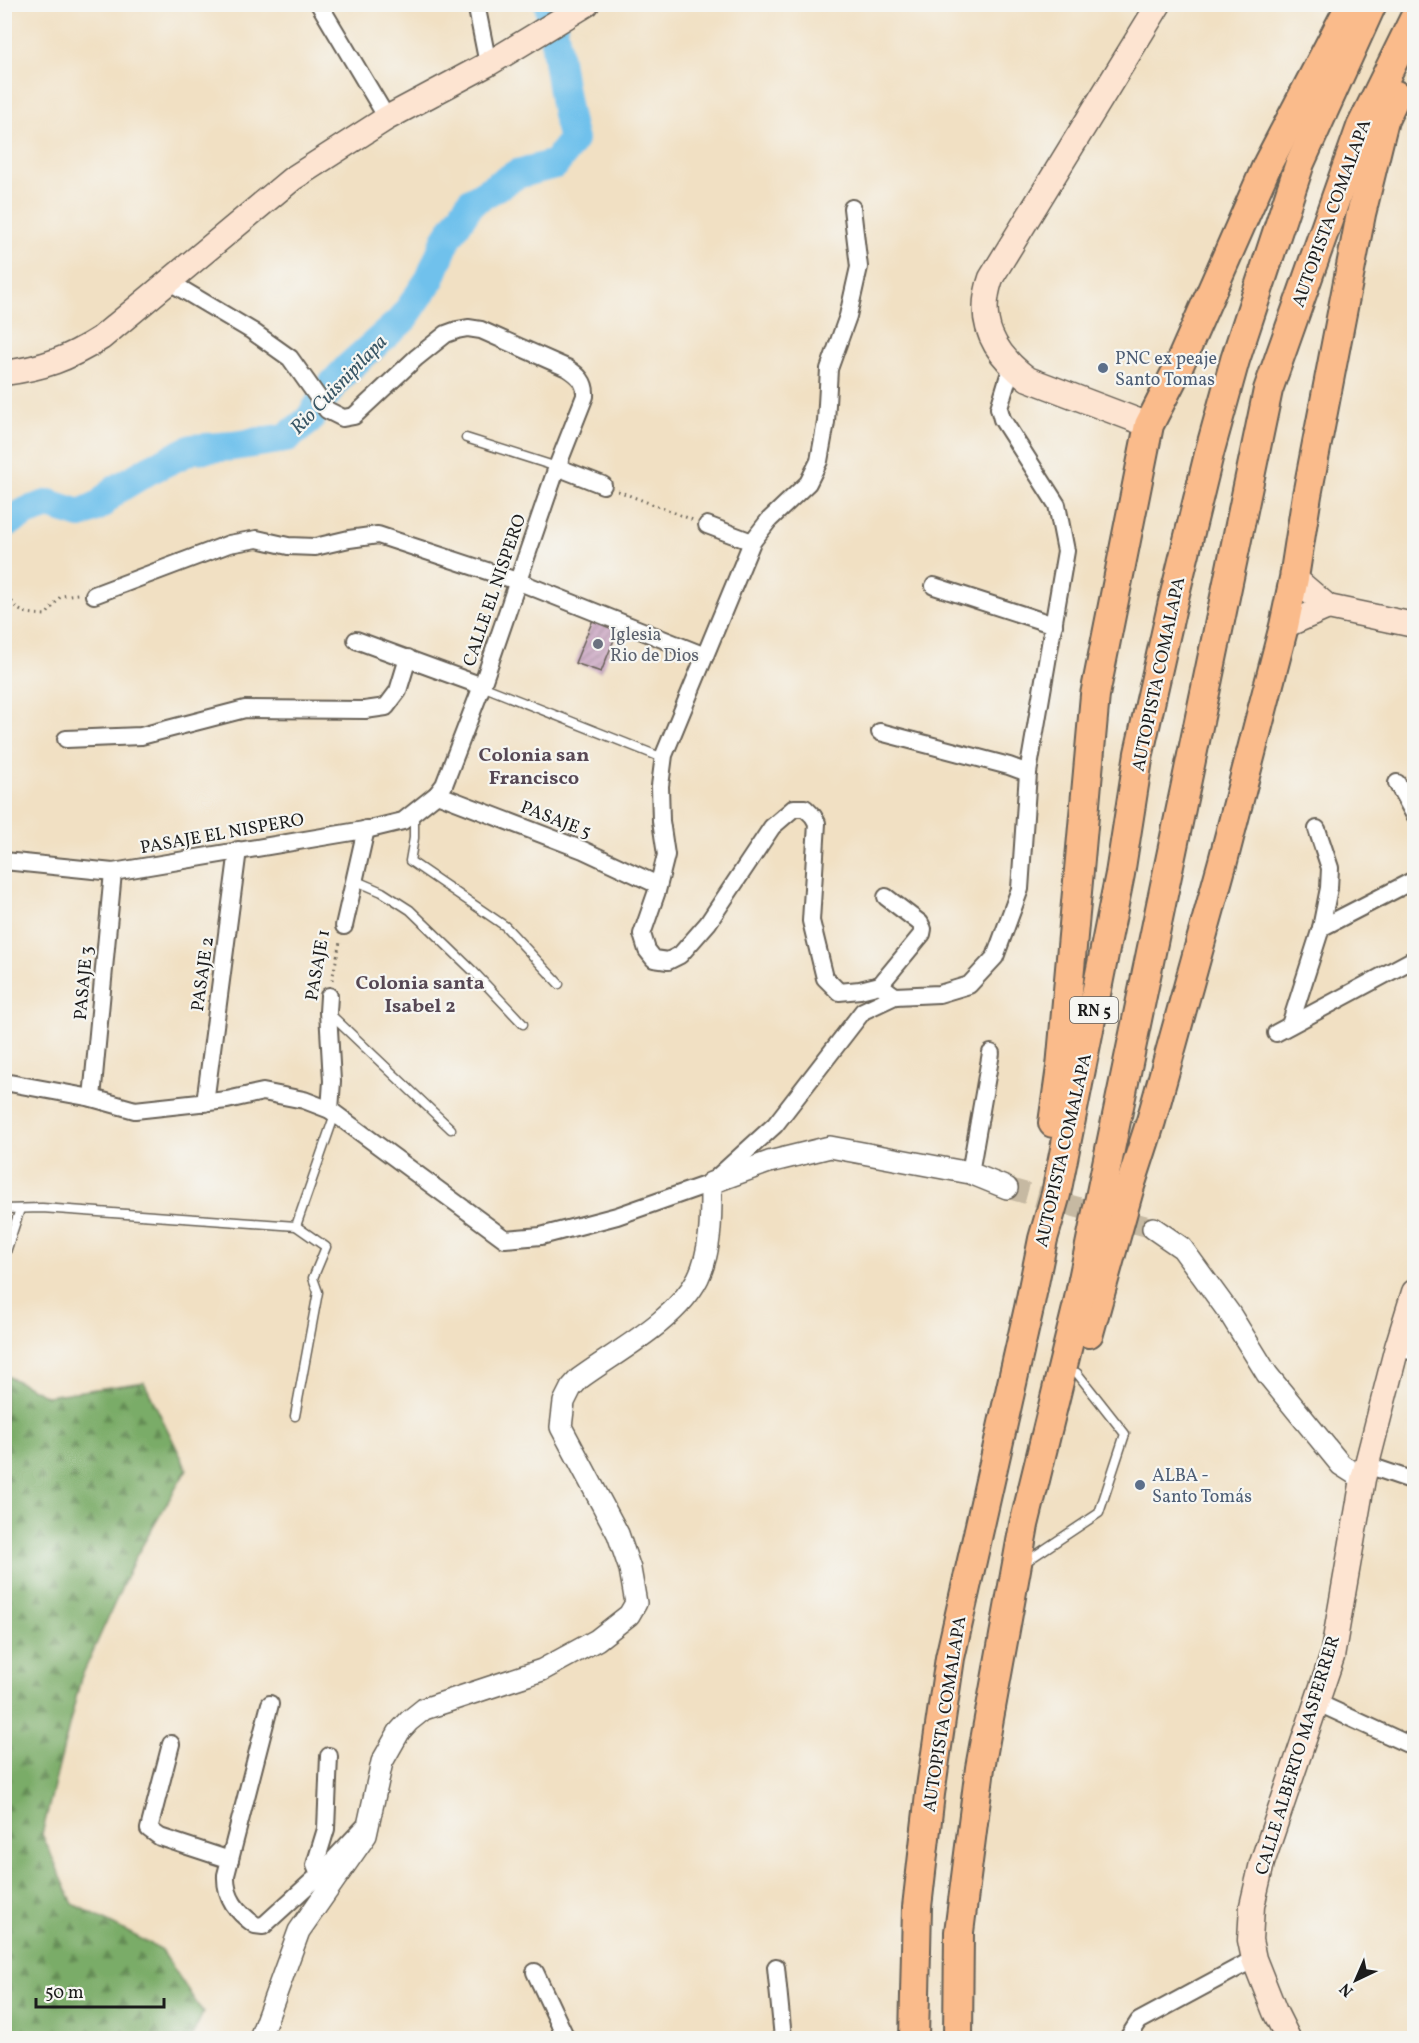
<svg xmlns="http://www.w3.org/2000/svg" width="1419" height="2043" font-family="Vollkorn,serif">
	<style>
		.forest { fill: url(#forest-firs); stroke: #4b6442; stroke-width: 1.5 }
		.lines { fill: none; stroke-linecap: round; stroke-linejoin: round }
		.river { stroke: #70c1ec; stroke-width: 30 }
		.building { fill: url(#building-hatch) }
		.tertiary-tunnel { stroke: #c6b9a2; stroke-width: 21; stroke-dasharray: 21 10; stroke-linecap: butt }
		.service-casing { stroke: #676156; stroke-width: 11 }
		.minor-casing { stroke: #676156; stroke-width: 20 }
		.tertiary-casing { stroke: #676156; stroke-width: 24 }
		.secondary-casing { stroke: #676156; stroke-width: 27 }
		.trunk-casing { stroke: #676156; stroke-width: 32 }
		.path { stroke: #676156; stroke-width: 3; stroke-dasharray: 1.5 4.5; stroke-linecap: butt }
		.service { stroke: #fff; stroke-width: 8 }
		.minor { stroke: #fff; stroke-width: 16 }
		.tertiary { stroke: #fff; stroke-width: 21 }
		.secondary { stroke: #fde4d1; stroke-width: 24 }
		.trunk { stroke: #fabb8b; stroke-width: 28 }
		.service-dot { fill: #5c6f8a; stroke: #f6f6f2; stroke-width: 2 }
		.worship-dot { fill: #6b7280; stroke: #f6f6f2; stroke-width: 2 }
		.labels { text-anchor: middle; stroke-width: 4.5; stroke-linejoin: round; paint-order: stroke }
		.shield { fill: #f6f6f2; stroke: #5d5d5c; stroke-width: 1.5 }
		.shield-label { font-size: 16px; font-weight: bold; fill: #1c1c1c }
		.street-label { font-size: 18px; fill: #1c1c1c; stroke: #f6f6f2 }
		.service-label { font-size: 18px; fill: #4e5e75; stroke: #f6f6f2; text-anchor: start }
		.worship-label { font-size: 18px; fill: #5b616d; stroke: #f6f6f2; text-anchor: start }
		.water-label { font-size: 20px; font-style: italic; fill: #395665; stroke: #f6f6f2 }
		.neighbourhood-label { font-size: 20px; font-weight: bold; fill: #574854; stroke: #f6f6f2 }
	</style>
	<defs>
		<pattern id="forest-firs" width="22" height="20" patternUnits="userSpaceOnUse" patternTransform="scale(1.5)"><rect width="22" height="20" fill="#7aac67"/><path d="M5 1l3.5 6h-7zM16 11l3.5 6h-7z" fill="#638b54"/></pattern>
		<pattern id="building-hatch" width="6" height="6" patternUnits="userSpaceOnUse" patternTransform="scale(1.5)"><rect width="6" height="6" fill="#c59bbc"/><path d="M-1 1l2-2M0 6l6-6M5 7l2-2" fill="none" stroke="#9f7e98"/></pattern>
	</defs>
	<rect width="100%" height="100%" fill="#f6f6f2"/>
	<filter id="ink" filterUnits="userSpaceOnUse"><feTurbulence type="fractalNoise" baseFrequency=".0167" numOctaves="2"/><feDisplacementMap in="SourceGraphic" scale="12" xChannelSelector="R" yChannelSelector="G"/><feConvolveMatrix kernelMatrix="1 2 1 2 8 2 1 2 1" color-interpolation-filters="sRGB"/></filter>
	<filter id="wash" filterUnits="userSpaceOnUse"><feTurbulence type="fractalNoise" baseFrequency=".008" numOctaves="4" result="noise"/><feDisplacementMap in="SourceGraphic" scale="24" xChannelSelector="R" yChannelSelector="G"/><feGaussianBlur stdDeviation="1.35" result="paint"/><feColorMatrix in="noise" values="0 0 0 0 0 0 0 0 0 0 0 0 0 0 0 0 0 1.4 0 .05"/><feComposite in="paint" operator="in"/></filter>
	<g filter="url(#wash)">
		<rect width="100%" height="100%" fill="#f1e0c3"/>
		<polygon class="forest" points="5,1375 47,1396 144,1382 187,1469 135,1558 81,1678 42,1834 73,1904 161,1949 203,2013 191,2038 5,2038"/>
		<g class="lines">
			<path class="river" d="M4 524 28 511 49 504 80 514 100 505 114 491 149 470 192 449 233 446 286 438 309 420 333 384 349 367 403 319 430 279 446 240 471 202 517 174 555 164 573 140C561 96 558 50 549 4"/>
		</g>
		<g id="blocks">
			<polygon class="building" points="595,615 620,625 601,672 575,663"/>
		</g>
	</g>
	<g filter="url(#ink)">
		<use href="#blocks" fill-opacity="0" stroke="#676156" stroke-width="1.5"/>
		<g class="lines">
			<polyline class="tertiary-tunnel" points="1007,1188 1153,1228"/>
			<defs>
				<g id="service">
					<polyline points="466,438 557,467"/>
					<polyline points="482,686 663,758"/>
					<polyline points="414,813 414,838 410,861 505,926 559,984"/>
					<polyline points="354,880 382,892 410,910 473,971 523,1024"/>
					<polyline points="330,1014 451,1129"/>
					<polyline points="4,1209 42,1208 296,1226 326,1247 313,1278 318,1292 295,1416"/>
					<polyline points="296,1226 335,1114"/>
					<polyline points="4,1258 20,1209"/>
					<polyline points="1024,1563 1099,1513 1125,1434 1077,1373"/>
				</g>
				<g id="minor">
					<polyline points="319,4 387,118"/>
					<polyline points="476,4 488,64"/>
					<polyline points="852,208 859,267 848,316 829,369 826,422 819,461 808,483 769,520 752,542 664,755 660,786 661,821 666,855 657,891 642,934 647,950 654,959 668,961 680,955 708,923 772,827 794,808 805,808 813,816 817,823 811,921 825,978 839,992 860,990 880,985 895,996"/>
					<polyline points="557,467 603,485"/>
					<polyline points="707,525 752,542"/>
					<polyline points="934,586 1054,625"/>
					<polyline points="94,595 229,544 257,539 288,546 315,547 349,539 378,535 517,581 705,656"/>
					<polyline points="356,640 482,686"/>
					<polyline points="880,732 1009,766 1028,773"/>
					<polyline points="66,739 141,736 245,709 365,710 386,707 398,691 408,658"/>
					<polyline points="1397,783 1414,814"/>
					<polyline points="437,794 583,850 658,885"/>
					<path d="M4 861 113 872 370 829 403 821 437 794 444 785 482 686 557 467 585 396C586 382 578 375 567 368L481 330 468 328 457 330 446 334 416 358 354 416 343 418 327 410 290 358 252 331 168 281"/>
					<polyline points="344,926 366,829"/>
					<polyline points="1321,928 1414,880"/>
					<polyline points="880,985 922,934 923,929 920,923 886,897"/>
					<polyline points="329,996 328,1012 332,1081 330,1110"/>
					<polyline points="1290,1025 1321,928 1329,888 1330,868 1317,829"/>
					<polyline points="1276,1033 1414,959"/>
					<polyline points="4,1082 92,1098 135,1110 227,1100 263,1092 304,1100 330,1110 505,1239 541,1236 617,1216 711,1183 775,1125 863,1011 895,996 939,994 969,985 995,957 1020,889 1028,773 1066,551 1057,505 1002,419 999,408 1012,365"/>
					<polyline points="92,1098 113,872"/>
					<polyline points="205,1103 238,850"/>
					<polyline points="970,1173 991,1053"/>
					<polyline points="1397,1347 1414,1352"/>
					<polyline points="1367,1465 1414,1481"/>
					<polyline points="1316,1702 1414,1747"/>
					<path d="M270 1704 226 1875C225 1898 237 1912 255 1925L263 1926 319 1875 364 1827"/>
					<polyline points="171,1744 149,1829 160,1837 230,1860"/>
					<polyline points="319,1875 315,1865 326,1829 329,1756"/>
					<polyline points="776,1967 783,2038"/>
					<polyline points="535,1972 566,2038"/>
					<polyline points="1128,2038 1139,2021 1254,1959"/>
				</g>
				<g id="tertiary">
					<polyline points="1153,1228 1182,1248 1230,1314 1267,1374 1341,1465 1363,1479"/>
					<path d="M260 2038 299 1931 366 1835 382 1762 399 1732 409 1721 424 1709 542 1670 597 1640 629 1615 636 1603 630 1569 618 1534 561 1427 564 1402 571 1388 579 1379C617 1351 676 1321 698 1278 712 1250 711 1213 711 1183L769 1162 830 1147 970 1173 1007 1188"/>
				</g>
				<g id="secondary">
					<path d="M4 373C43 368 68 359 101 338L292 179 387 118 488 64 587 4"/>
					<path d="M1149 425 1028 379C993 353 976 321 991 278L1159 4"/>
					<polyline points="1294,578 1328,607 1414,625"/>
					<polyline points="1284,626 1328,607"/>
					<polyline points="1288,2038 1275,2012 1254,1959 1250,1940 1252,1906 1262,1863 1332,1657 1363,1479 1397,1347 1414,1292"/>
				</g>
				<g id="trunk">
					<polyline points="1053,1123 1061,1067 1095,695 1149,425 1176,372 1268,163 1351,4"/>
					<polyline points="1089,1333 1130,1186 1151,1121 1223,861 1284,626 1294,578 1307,495 1361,214 1384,120 1396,95"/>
					<polyline points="914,2038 917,1907 930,1794 950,1658 1029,1308 1043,1239 1056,1194 1120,874 1139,753 1172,606 1210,450 1235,360 1300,163 1372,4"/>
					<polyline points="958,2038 959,1932 980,1768 1024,1525 1077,1308 1268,390 1361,127 1414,19"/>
				</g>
			</defs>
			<use href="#service" class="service-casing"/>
			<use href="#minor" class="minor-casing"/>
			<use href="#tertiary" class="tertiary-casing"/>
			<use href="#secondary" class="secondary-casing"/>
			<use href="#trunk" class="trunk-casing"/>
			<g class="path">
				<polyline points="618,491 693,520"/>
				<path d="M4 585C16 612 17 613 46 615L61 596 78 594"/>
				<polyline points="332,980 340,942"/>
			</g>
			<use href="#service" class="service"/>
			<use href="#minor" class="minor"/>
			<use href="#tertiary" class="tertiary"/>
			<use href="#secondary" class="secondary"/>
			<use href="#trunk" class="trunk"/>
		</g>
	</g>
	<g class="service-dot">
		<circle cx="1103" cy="368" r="6"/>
		<circle cx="1140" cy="1485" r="6"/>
	</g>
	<circle class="worship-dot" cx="598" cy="644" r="6"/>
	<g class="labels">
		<rect class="shield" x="1070" y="997" width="48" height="26" rx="4.5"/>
		<g class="shield-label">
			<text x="1094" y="1016">RN 5</text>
		</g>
		<g class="street-label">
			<text transform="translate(1331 213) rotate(-70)" y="6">AUTOPISTA COMALAPA</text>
			<text transform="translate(494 590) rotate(-71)" y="6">CALLE EL NISPERO</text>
			<text transform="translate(1158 674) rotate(-78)" y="6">AUTOPISTA COMALAPA</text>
			<text transform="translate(556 819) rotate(21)" y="6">PASAJE 5</text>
			<text transform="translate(222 833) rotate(-10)" y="6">PASAJE EL NISPERO</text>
			<text transform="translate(317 965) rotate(-80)" y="6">PASAJE 1</text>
			<text transform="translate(202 974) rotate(-82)" y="6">PASAJE 2</text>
			<text transform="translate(83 983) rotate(-85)" y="6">PASAJE 3</text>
			<text transform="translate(1063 1150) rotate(-77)" y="6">AUTOPISTA COMALAPA</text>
			<text transform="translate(944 1714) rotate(-81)" y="6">AUTOPISTA COMALAPA</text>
			<text transform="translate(1297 1755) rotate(-73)" y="6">CALLE ALBERTO MASFERRER</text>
		</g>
		<g class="service-label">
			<text x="1115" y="364">PNC ex peaje<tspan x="1115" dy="21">Santo Tomas</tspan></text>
			<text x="1152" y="1481">ALBA -<tspan x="1152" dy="21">Santo Tomás</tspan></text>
		</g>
		<g class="worship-label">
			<text x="610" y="640">Iglesia<tspan x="610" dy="21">Rio de Dios</tspan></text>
		</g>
		<g class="water-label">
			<text transform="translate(338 384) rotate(-46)" y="7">Rio Cuisnipilapa</text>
		</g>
		<g class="neighbourhood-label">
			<text x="534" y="761">Colonia san<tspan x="534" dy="23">Francisco</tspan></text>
			<text x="420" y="989">Colonia santa<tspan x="420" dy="23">Isabel 2</tspan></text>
		</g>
	</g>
	<rect width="1419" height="2043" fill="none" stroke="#f6f6f2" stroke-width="24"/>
	<g transform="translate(1356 1980) rotate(224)" stroke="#f6f6f2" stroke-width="4.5" paint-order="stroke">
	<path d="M0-4.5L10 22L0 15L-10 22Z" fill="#1c1c1c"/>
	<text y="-9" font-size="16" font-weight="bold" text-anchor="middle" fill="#1c1c1c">N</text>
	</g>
	<path d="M36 1998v9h128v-9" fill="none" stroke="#1c1c1c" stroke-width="3"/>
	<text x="45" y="1998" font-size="18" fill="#1c1c1c" stroke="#f6f6f2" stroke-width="4.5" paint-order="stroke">50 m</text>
</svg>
